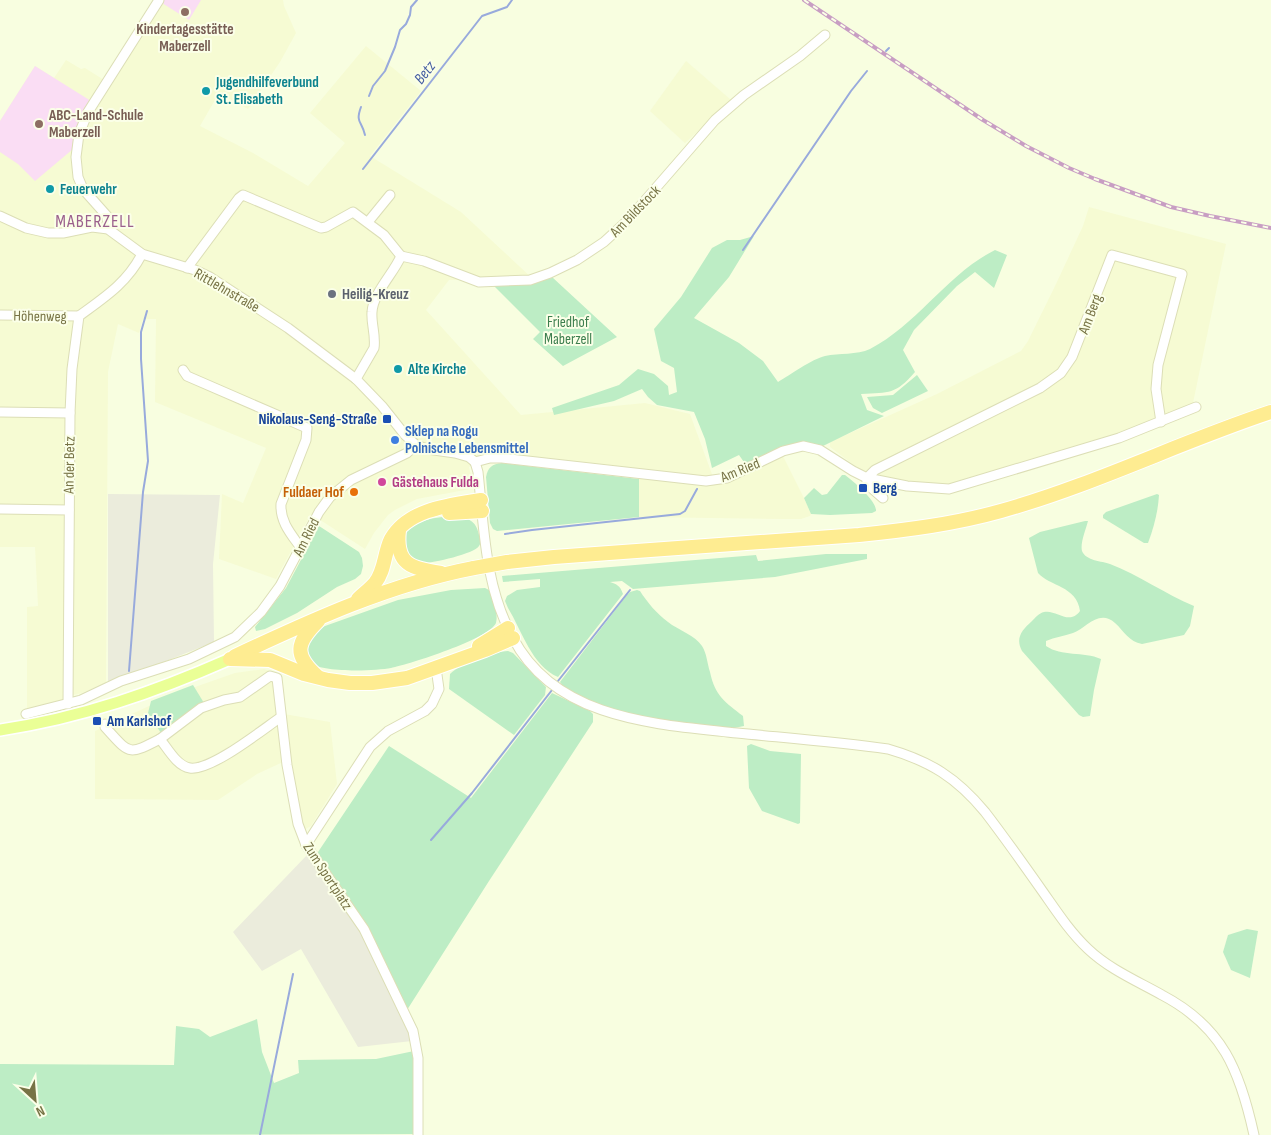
<svg xmlns="http://www.w3.org/2000/svg" width="1271" height="1135" font-family="'Sofia Sans Condensed',sans-serif">
	<style>
		.residential { fill: #f6fbd3 }
		.industrial { fill: #ebecdc }
		.education { fill: #faddf4 }
		.green { fill: #bdedc5 }
		.lines { fill: none; stroke-linecap: round; stroke-linejoin: round }
		.stream { stroke: #98aadc; stroke-width: 2 }
		.minor-casing { stroke: #dcdeb6; stroke-width: 11 }
		.major-casing { stroke: #fff; stroke-width: 14 }
		.highway-casing { stroke: #fff; stroke-width: 16 }
		.minor { stroke: #fff; stroke-width: 9 }
		.major { stroke: #eaff96; stroke-width: 11 }
		.highway { stroke: #feec91; stroke-width: 14 }
		.rail-casing { stroke: #c89ec3; stroke-width: 4 }
		.rail { stroke: #fbffe8; stroke-width: 2; stroke-dasharray: 5.5; stroke-linecap: butt }
		.highway-bridge-casing { stroke: #fff; stroke-width: 16; stroke-linecap: butt }
		.highway-bridge { stroke: #feec91; stroke-width: 14 }
		.education-dot { fill: #8d6e63; stroke: #fbffe8; stroke-width: 2 }
		.culture-dot { fill: #0f9aa8; stroke: #fbffe8; stroke-width: 2 }
		.worship-dot { fill: #6b7280; stroke: #fbffe8; stroke-width: 2 }
		.transit-dot { fill: #1a4fb4; stroke: #fbffe8; stroke-width: 2 }
		.shop-dot { fill: #3f7fe0; stroke: #fbffe8; stroke-width: 2 }
		.hotel-dot { fill: #d1479c; stroke: #fbffe8; stroke-width: 2 }
		.food-dot { fill: #e8710a; stroke: #fbffe8; stroke-width: 2 }
		.labels { text-anchor: middle; stroke-width: 4; stroke-linejoin: round; paint-order: stroke }
		.education-label { font-size: 15px; font-weight: bold; fill: #785e54; stroke: #fbffe8 }
		.culture-label { font-size: 15px; font-weight: bold; fill: #0d838f; stroke: #fbffe8; text-anchor: start }
		.street-label { font-size: 15px; fill: #777345; stroke: #fbffe8 }
		.worship-label { font-size: 15px; font-weight: bold; fill: #5b616d; stroke: #fbffe8; text-anchor: start }
		.park-label { font-size: 15px; fill: #3c7e4e; stroke: #fbffe8 }
		.transit-label { font-size: 15px; font-weight: bold; fill: #164399; stroke: #fbffe8; text-anchor: start }
		.shop-label { font-size: 15px; font-weight: bold; fill: #366cbe; stroke: #fbffe8; text-anchor: start }
		.hotel-label { font-size: 15px; font-weight: bold; fill: #b23c85; stroke: #fbffe8; text-anchor: start }
		.food-label { font-size: 15px; font-weight: bold; fill: #c56008; stroke: #fbffe8; text-anchor: end }
		.water-label { font-size: 16px; font-style: italic; fill: #445da2; stroke: #fbffe8 }
		.quarter-label { font-size: 18px; letter-spacing: 1px; fill: #9b608d; stroke: #fbffe8 }
	</style>
	<rect width="100%" height="100%" fill="#f8fee0"/>
	<g class="residential">
		<polygon points="155,0 283,0 284,6 296,33 280,62 248,109 219,93 200,126 253,153 308,186 345,143 310,113 366,46 421,91 370,156 461,212 533,279 449,280 426,310 521,415 645,403 690,414 713,477 727,474 780,450 804,498 811,514 810,516 801,519 786,519 639,517 639,469 491,452 469,467 473,483 470,489 417,499 395,510 388,515 374,533 365,549 311,514 276,579 219,559 222,494 243,503 266,448 155,402 156,319 143,319 139,333 118,324 108,372 106,683 82,693 64,697 60,703 27,711 27,607 38,606 35,547 0,547 0,121 35,66 54,78 66,60 81,69 85,68 104,80"/>
		<polygon points="686,61 731,100 685,143 650,111"/>
		<polygon points="1089,207 1226,244 1193,403 1140,427 948,486 926,485 879,477 858,468 830,447 830,442 937,394 1021,351 1028,341 1056,284 1083,226"/>
		<polygon points="264,669 281,674 284,714 330,722 337,784 311,826 298,833 283,762 257,774 218,800 95,799 95,731 175,694 235,673"/>
	</g>
	<g class="industrial">
		<polygon points="108,494 220,495 213,564 214,642 108,684"/>
		<polygon points="308,854 363,931 404,1014 412,1041 358,1047 301,949 262,971 233,932"/>
	</g>
	<g class="education">
		<polygon points="164,0 201,0 189,20 162,3"/>
		<polygon points="35,66 91,101 76,128 73,149 35,181 18,164 0,152 0,121"/>
	</g>
	<g class="green">
		<path d="M754 236 729 277 694 318 739 343 763 361 778 382C790 375 812 359 825 356 839 353 857 355 870 349 918 324 947 274 995 250L1007 255 994 288 975 272 957 286 914 330 903 350 915 372C895 395 890 392 861 394L867 410 884 416 823 446 746 465 739 455 712 468 705 439 694 412 657 405 648 397 642 389 614 401 554 415 552 408 619 385 638 369 654 374 668 386 669 395 677 392 674 368 661 361 654 329 681 297 712 248 727 240H740Z"/>
		<polygon points="552,277 617,337 563,366 533,339 540,332 493,285"/>
		<polygon points="917,375 928,391 882,413 873,408 867,397 893,395"/>
		<path d="M502 463 639 479V517L497 531 493 529 490 523 486 477C488 467 492 464 502 463Z"/>
		<path d="M842 475H845C853 481 877 501 876 511L872 513 830 515 811 514 804 498 814 488 822 495 827 494Z"/>
		<path d="M1157 494 1159 495C1158 512 1154 527 1148 543H1144L1103 518V515L1106 512Z"/>
		<path d="M455 516C468 518 476 520 479 535 480 539 482 542 479 546 474 554 430 564 420 563 415 562 411 558 407 555L404 536C415 519 436 517 455 516Z"/>
		<path d="M1085 521H1088C1086 529 1080 543 1082 551 1086 561 1102 561 1110 564 1139 575 1165 594 1194 606L1190 626 1184 635 1142 644C1129 642 1124 631 1115 623 1099 608 1085 629 1073 633 1064 636 1055 637 1046 641V646C1062 657 1083 651 1101 659L1094 690 1090 716 1083 717 1079 715 1022 651C1015 638 1022 630 1032 621 1035 618 1039 613 1044 612 1056 609 1069 626 1080 611 1077 586 1049 586 1038 573L1029 538 1040 532Z"/>
		<polygon points="319,526 359,552 362,558 363,566 361,574 355,579 337,587 297,613 265,629 256,631 255,627 286,588"/>
		<path d="M826 554H867V559L775 577 633 589 622 581 610 582C616 584 620 585 623 594L558 677C532 666 522 631 508 608L505 601 507 596 517 590 540 587V579L503 582 502 576 756 555 758 561Z"/>
		<path d="M485 588 489 590C492 599 499 613 496 623 489 639 410 664 391 668 375 671 323 673 311 663 305 658 307 648 306 641L317 630 325 626 398 600 451 590Z"/>
		<path d="M637 590 640 591C647 602 657 614 668 622 678 630 695 635 702 646 707 654 707 663 710 672 715 696 725 702 743 716L744 726 734 728C683 724 629 720 581 697 574 694 564 689 560 682L626 596 630 592Z"/>
		<path d="M508 651 513 653 546 687 545 695 514 735 449 689 450 674C460 663 493 652 508 651Z"/>
		<polygon points="193,685 204,703 161,733 148,713 151,701"/>
		<polygon points="552,693 590,711 593,714 593,722 489,881 407,1010 316,855 389,746 471,798"/>
		<polygon points="751,744 770,751 801,754 800,823 798,824 762,811 749,788 747,746"/>
		<polygon points="1247,929 1258,931 1250,978 1231,970 1223,952 1228,935"/>
		<polygon points="257,1019 262,1052 274,1083 299,1073 298,1060 376,1059 414,1051 415,1134 0,1135 0,1064 174,1065 176,1026 199,1029 210,1037"/>
	</g>
	<g class="lines">
		<g class="stream">
			<polyline points="886,51 889,48"/>
			<polyline points="369,96 373,86 385,71 395,47 400,30 406,24 410,15 411,7 417,0"/>
			<path d="M361 107C355 123 362 121 365 135"/>
			<polyline points="363,169 482,16 507,7 512,0"/>
			<polyline points="743,250 851,91 867,71"/>
			<polyline points="505,534 532,530 680,514 685,511 697,489"/>
			<polyline points="129,671 143,492 148,461 141,359 141,332 147,311"/>
			<polyline points="558,681 630,590"/>
			<polyline points="431,840 472,793 552,690"/>
			<polyline points="260,1135 293,974"/>
		</g>
		<defs>
			<g id="minor">
				<polyline points="0,216 26,228 48,233 63,233 92,227 108,229 142,254 195,270 210,277 288,328 356,379 382,406 405,435 416,445 427,449 455,453 469,457 475,462"/>
				<polyline points="368,222 390,195"/>
				<polyline points="108,229 107,216 83,189 78,177 76,157 79,134 88,112 159,0"/>
				<polyline points="401,256 424,261 479,282 530,280 550,273 577,260 604,242 628,220 715,120 744,95 800,56 825,35"/>
				<polyline points="187,268 239,198 243,195 321,228 326,227 353,212 384,235 401,256"/>
				<polyline points="0,315 79,316"/>
				<path d="M183 370 187 376 307 428 306 440 281 504C280 522 291 534 301 548"/>
				<path d="M356 379 374 348C376 335 371 324 372 312 373 293 394 273 401 256"/>
				<polyline points="0,412 70,413"/>
				<path d="M475 462 478 472C484 529 485 587 513 638 556 720 656 724 737 733 787 738 838 742 888 749 930 761 957 778 985 812 1005 838 1024 865 1043 892 1057 912 1070 932 1088 949 1109 969 1137 981 1162 995 1223 1027 1240 1071 1254 1135"/>
				<polyline points="475,462 490,458 502,458 706,481 727,478 783,451 803,446 820,450 853,471 867,478 907,486 949,489 1119,438 1196,407"/>
				<polyline points="883,498 867,484 867,478 875,470 1040,388 1061,373 1072,357 1112,255 1182,274 1158,365 1156,389 1161,422"/>
				<polyline points="0,509 69,510"/>
				<path d="M68 704 70 413 72 369 79 316C105 297 127 283 142 254"/>
				<polyline points="26,714 81,700 121,681 189,659 235,637 261,612 280,586 319,512 330,497 351,480 407,453 416,445"/>
				<path d="M105 724V727C130 754 127 756 160 739 168 749 177 766 190 768 211 771 262 730 281 717"/>
				<polyline points="160,739 201,708 224,700 240,697 270,676 277,678 287,765 298,824 306,845 364,929 413,1031 418,1058 418,1135"/>
				<polyline points="306,845 370,747 388,731 425,711 432,704 439,689 436,668"/>
			</g>
			<path id="major" d="M0 730C81 718 155 692 230 659"/>
			<g id="highway">
				<polyline points="449,513 482,511"/>
				<path d="M399 530C395 565 411 568 441 573"/>
				<path d="M507 562 554 557 859 535C907 530 955 524 1001 511 1094 485 1180 442 1271 412"/>
				<path d="M358 599C363 594 370 589 375 583 385 571 384 553 391 539 408 509 450 505 481 500"/>
				<polyline points="479,646 508,628"/>
				<path d="M235 656C312 620 390 584 474 568"/>
				<polyline points="230,659 270,660 304,674 328,680 350,683 372,683 407,678 421,673 485,650 513,638"/>
				<path d="M318 677C293 655 296 643 318 621"/>
			</g>
		</defs>
		<use href="#minor" class="minor-casing"/>
		<use href="#major" class="major-casing"/>
		<use href="#highway" class="highway-casing"/>
		<use href="#minor" class="minor"/>
		<use href="#major" class="major"/>
		<use href="#highway" class="highway"/>
		<defs>
			<polyline id="rail" points="804,0 983,120 1026,146 1069,168 1095,179 1171,207 1210,216 1271,228"/>
		</defs>
		<use href="#rail" class="rail-casing"/>
		<use href="#rail" class="rail"/>
		<defs>
			<polyline id="highway-bridge" points="474,568 507,562"/>
		</defs>
		<use href="#highway-bridge" class="highway-bridge-casing"/>
		<use href="#highway-bridge" class="highway-bridge"/>
	</g>
	<g class="education-dot">
		<circle cx="185" cy="12" r="5"/>
		<circle cx="39" cy="124" r="5"/>
	</g>
	<g class="culture-dot">
		<circle cx="206" cy="91" r="5"/>
		<circle cx="50" cy="189" r="5"/>
		<circle cx="398" cy="369" r="5"/>
	</g>
	<circle class="worship-dot" cx="332" cy="294" r="5"/>
	<g class="transit-dot">
		<rect x="382" y="414" width="10" height="10" rx="2.5"/>
		<rect x="858" y="483" width="10" height="10" rx="2.5"/>
		<rect x="92" y="716" width="10" height="10" rx="2.5"/>
	</g>
	<circle class="shop-dot" cx="395" cy="440" r="5"/>
	<circle class="hotel-dot" cx="382" cy="482" r="5"/>
	<circle class="food-dot" cx="354" cy="492" r="5"/>
	<g class="labels">
		<g class="education-label">
			<text x="185" y="34">Kindertagesstätte<tspan x="185" dy="17">Maberzell</tspan></text>
			<text x="49" y="120" text-anchor="start">ABC-Land-Schule<tspan x="49" dy="17">Maberzell</tspan></text>
		</g>
		<g class="culture-label">
			<text x="216" y="87">Jugendhilfeverbund<tspan x="216" dy="17">St. Elisabeth</tspan></text>
			<text x="60" y="194">Feuerwehr</text>
			<text x="408" y="374">Alte Kirche</text>
		</g>
		<g class="street-label">
			<text transform="translate(635 211) rotate(-46)" y="5">Am Bildstock</text>
			<text transform="translate(227 290) rotate(30)" y="5">Rittlehnstraße</text>
			<text transform="translate(1090 314) rotate(-69)" y="5">Am Berg</text>
			<text transform="translate(40 316) rotate(1)" y="5">Höhenweg</text>
			<text transform="translate(69 465) rotate(-89)" y="5">An der Betz</text>
			<text transform="translate(740 470) rotate(-22)" y="5">Am Ried</text>
			<text transform="translate(306 537) rotate(-63)" y="5">Am Ried</text>
			<text transform="translate(328 876) rotate(57)" y="5">Zum Sportplatz</text>
		</g>
		<g class="worship-label">
			<text x="342" y="299">Heilig-Kreuz</text>
		</g>
		<g class="park-label">
			<text x="568" y="327">Friedhof<tspan x="568" dy="17">Maberzell</tspan></text>
		</g>
		<g class="transit-label">
			<text x="377" y="424" text-anchor="end">Nikolaus-Seng-Straße</text>
			<text x="873" y="493">Berg</text>
			<text x="107" y="726">Am Karlshof</text>
		</g>
		<g class="shop-label">
			<text x="405" y="436">Sklep na Rogu<tspan x="405" dy="17">Polnische Lebensmittel</tspan></text>
		</g>
		<g class="hotel-label">
			<text x="392" y="487">Gästehaus Fulda</text>
		</g>
		<g class="food-label">
			<text x="344" y="497">Fuldaer Hof</text>
		</g>
		<g class="water-label">
			<text transform="translate(424 72) rotate(-52)" y="6">Betz</text>
		</g>
		<g class="quarter-label">
			<text x="95" y="227">MABERZELL</text>
		</g>
	</g>
	<g transform="translate(35 1100) rotate(154)" stroke="#fbffe8" stroke-width="4" paint-order="stroke">
	<path d="M0-4L9 19L0 12L-9 19Z" fill="#777345"/>
	<text y="-8" font-size="14" font-weight="bold" text-anchor="middle" fill="#777345">N</text>
	</g>
</svg>
